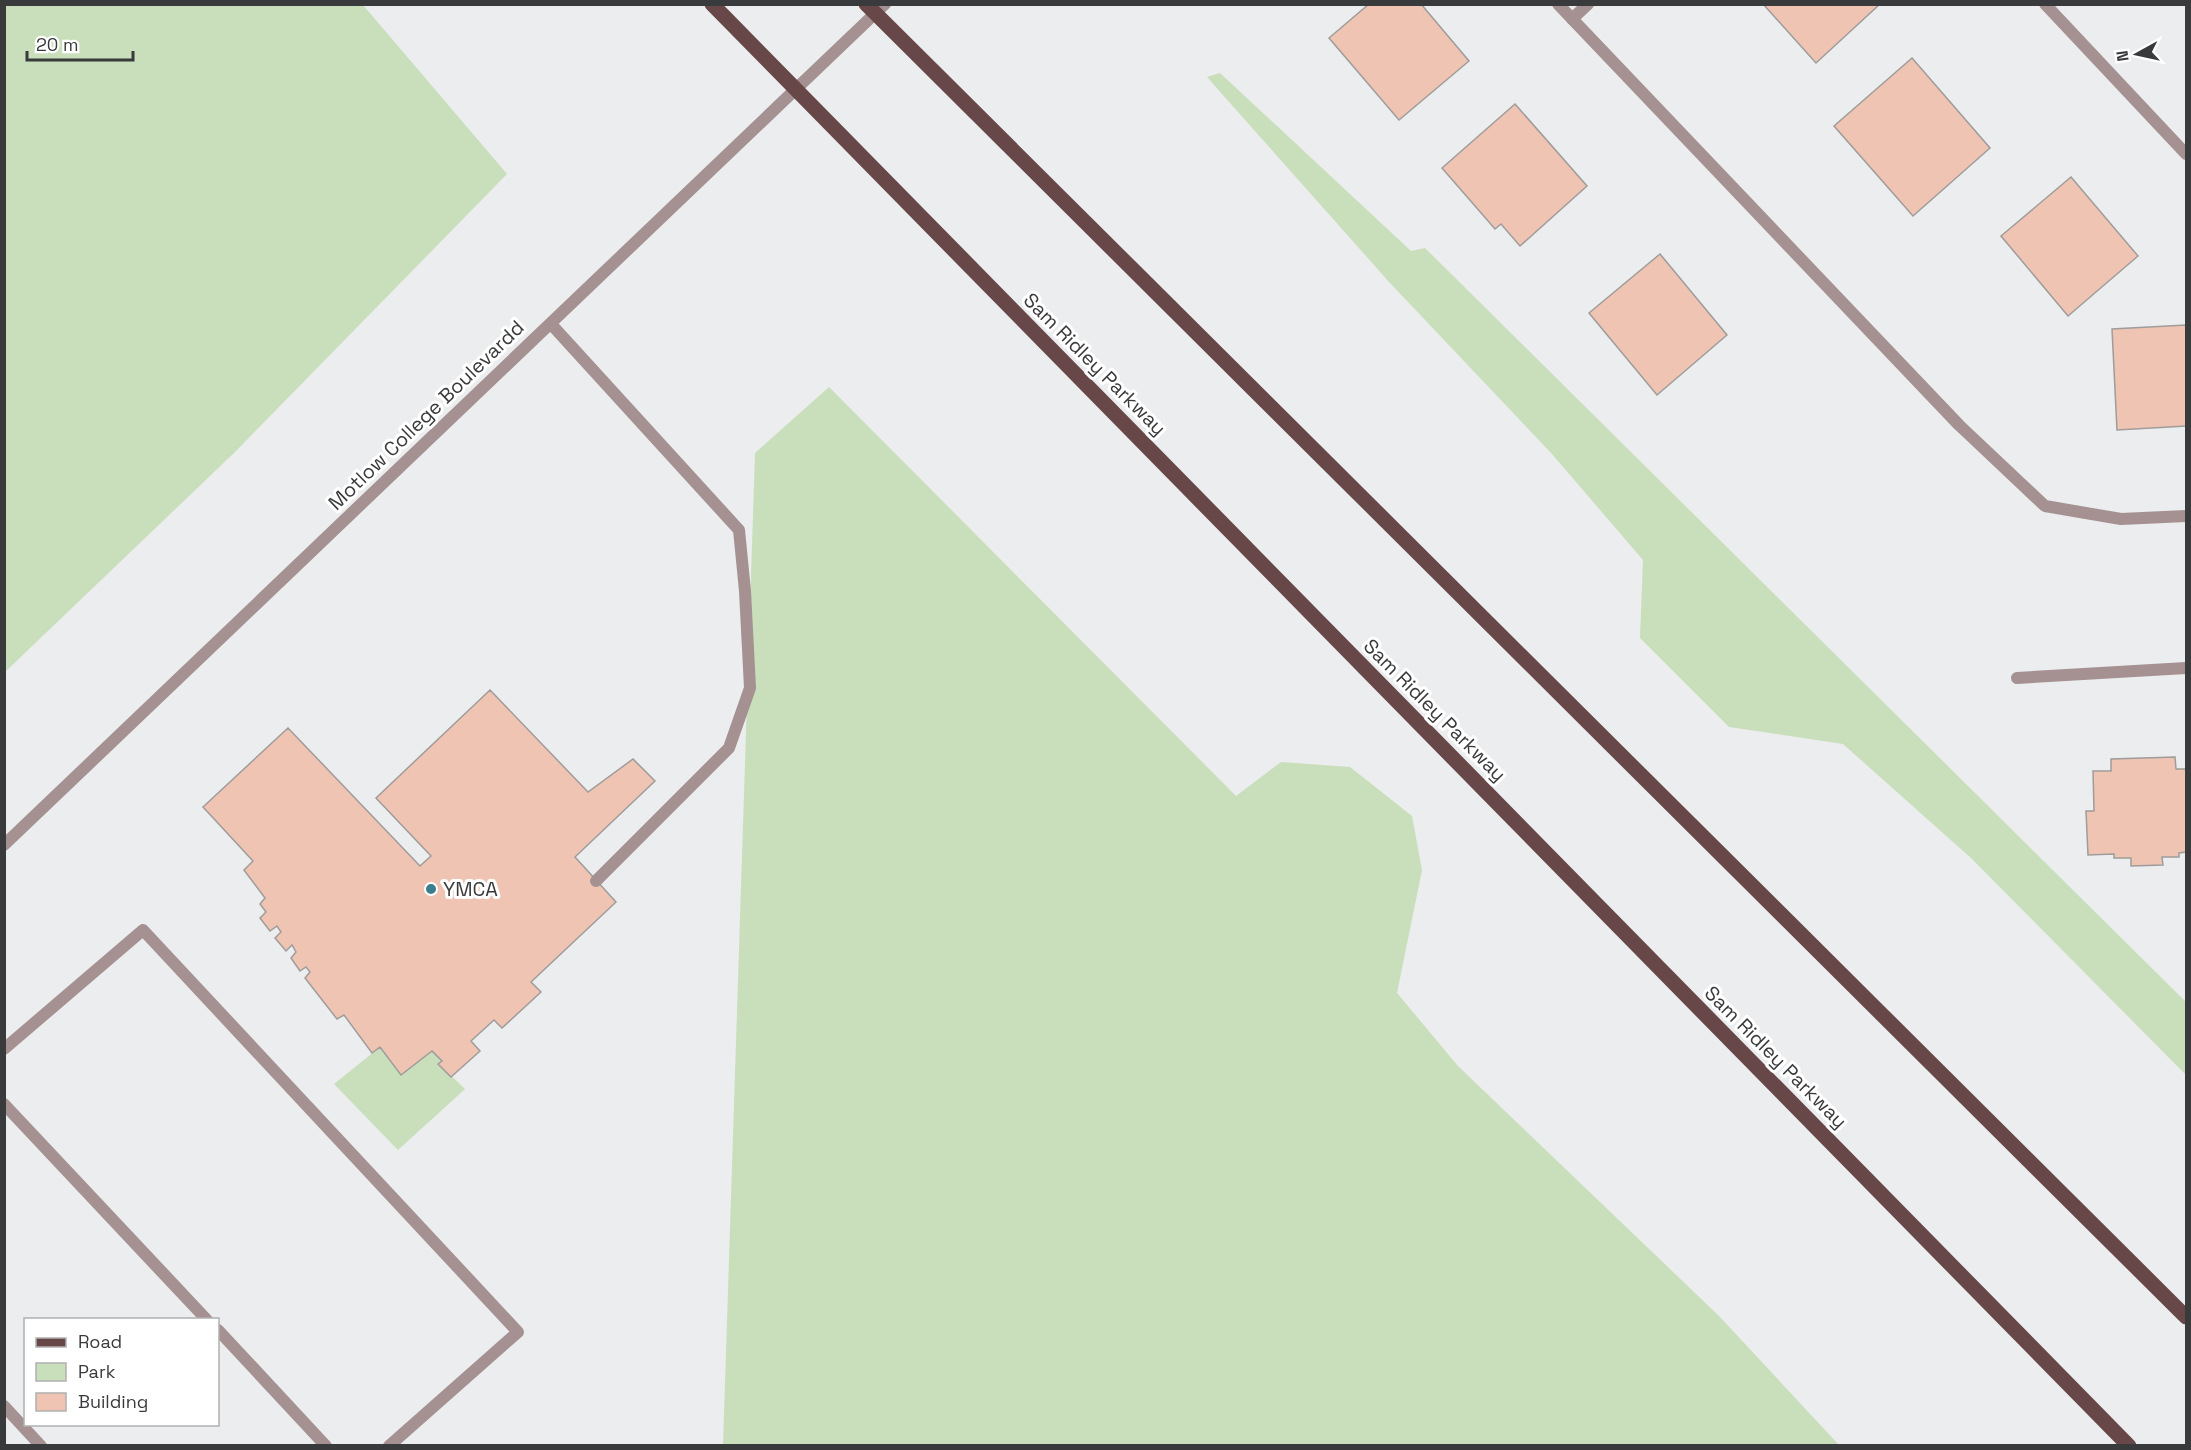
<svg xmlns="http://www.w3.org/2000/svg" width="2191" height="1450" font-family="'Space Grotesk',sans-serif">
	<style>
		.green { fill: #c9deba }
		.building { fill: #efc4b3; stroke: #9f9c9b; stroke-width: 1.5 }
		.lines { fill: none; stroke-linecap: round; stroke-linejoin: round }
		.lane { stroke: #a59191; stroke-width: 12 }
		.street { stroke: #a59191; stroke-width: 12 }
		.primary { stroke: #684748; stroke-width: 15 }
		.poi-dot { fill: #3a7e8d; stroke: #fff; stroke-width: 2 }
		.labels { text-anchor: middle; stroke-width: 6; stroke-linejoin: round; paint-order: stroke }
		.street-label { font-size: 20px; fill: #393a3b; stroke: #fff }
		.poi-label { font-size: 20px; fill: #393a3b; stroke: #fff; text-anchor: start }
	</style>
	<rect width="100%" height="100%" fill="#ebedef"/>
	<g class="green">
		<polygon points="5,4 363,5 507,174 235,452 5,672"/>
		<polygon points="1220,73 1411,251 1425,248 2186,1002 2186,1075 1971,858 1843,744 1729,727 1640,638 1643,560 1552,454 1390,283 1207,77"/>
		<polygon points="829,387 1236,796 1281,762 1350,767 1412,816 1422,870 1397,993 1458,1066 1719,1316 1839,1445 723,1446 755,453"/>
		<polygon points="380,1047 401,1075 432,1051 442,1061 439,1064 465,1089 398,1150 334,1084"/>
	</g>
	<g class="building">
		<polygon points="1369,4 1421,4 1469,61 1399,120 1329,38"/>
		<polygon points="1763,4 1880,4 1816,63"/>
		<polygon points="1912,58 1990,148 1913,216 1834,126"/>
		<polygon points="1515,104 1587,186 1520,246 1501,224 1495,229 1442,168"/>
		<polygon points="2071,177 2138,256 2068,316 2001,236"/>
		<polygon points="1660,254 1727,335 1657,395 1589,313"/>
		<polygon points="2186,325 2186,426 2117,430 2112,329"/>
		<polygon points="490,690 588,792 633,759 655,781 575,857 616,902 531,982 541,992 502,1028 494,1020 471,1041 480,1051 451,1077 438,1064 442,1061 432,1051 401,1075 380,1047 372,1053 344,1015 337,1019 305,978 310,972 306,967 300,971 291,958 296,952 292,945 286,951 275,938 281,932 277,926 270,931 260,918 266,912 260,904 265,898 244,870 253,861 203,807 288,728 420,866 431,856 376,798"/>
		<polygon points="2175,757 2176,769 2186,769 2186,852 2179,853 2179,857 2162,857 2163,865 2131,866 2131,858 2114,858 2114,854 2088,855 2086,811 2094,811 2093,771 2111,771 2111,759"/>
	</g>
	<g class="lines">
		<g class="lane">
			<polyline points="551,324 739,530 745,591 750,688 729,748 596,881"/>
			<polyline points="4,1049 143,930 518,1332 389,1446"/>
			<polyline points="4,1104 207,1320"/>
			<polyline points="218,1330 326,1446"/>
			<polyline points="4,1406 41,1446"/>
		</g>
		<g class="street">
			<polyline points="1558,4 1959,425 2045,506 2121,519 2186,516"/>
			<polyline points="2045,4 2186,154"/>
			<polyline points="1572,19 1588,4"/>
			<polyline points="2017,678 2186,668"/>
			<polyline points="4,845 885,4"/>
		</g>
		<g class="primary">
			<polyline points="712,4 2129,1446"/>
			<polyline points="866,4 2186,1317"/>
		</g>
	</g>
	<circle class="poi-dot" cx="431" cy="889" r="6"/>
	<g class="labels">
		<g class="street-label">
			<text transform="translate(1095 364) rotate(45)" y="7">Sam Ridley Parkway</text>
			<text transform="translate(426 415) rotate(-44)" y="7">Motlow College Boulevardd</text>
			<text transform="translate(1435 710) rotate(45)" y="7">Sam Ridley Parkway</text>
			<text transform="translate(1776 1057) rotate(45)" y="7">Sam Ridley Parkway</text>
		</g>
		<g class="poi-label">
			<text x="443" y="896">YMCA</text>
		</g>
	</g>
	<rect width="2191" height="1450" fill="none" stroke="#393a3b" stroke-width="12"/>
	<rect x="24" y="1318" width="195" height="108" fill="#ffffff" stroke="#b0b0b1" stroke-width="1.5"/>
	<rect x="36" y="1338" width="30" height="9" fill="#684748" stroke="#b0b0b1" stroke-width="1.5"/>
	<text x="78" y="1348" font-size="18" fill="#393a3b">Road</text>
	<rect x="36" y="1363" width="30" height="18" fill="#c9deba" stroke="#b0b0b1" stroke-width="1.5"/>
	<text x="78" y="1378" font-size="18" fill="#393a3b">Park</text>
	<rect x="36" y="1393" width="30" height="18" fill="#efc4b3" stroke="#b0b0b1" stroke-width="1.5"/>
	<text x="78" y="1408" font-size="18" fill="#393a3b">Building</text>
	<g transform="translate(2137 54) rotate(262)" stroke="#ffffff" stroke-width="4.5" paint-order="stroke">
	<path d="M0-4.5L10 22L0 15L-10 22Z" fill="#393a3b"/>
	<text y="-9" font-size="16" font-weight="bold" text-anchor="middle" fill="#393a3b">N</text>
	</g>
	<path d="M27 51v9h106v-9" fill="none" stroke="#393a3b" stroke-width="3"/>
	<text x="36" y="51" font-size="18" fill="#393a3b" stroke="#ffffff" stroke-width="4.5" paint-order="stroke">20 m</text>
</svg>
